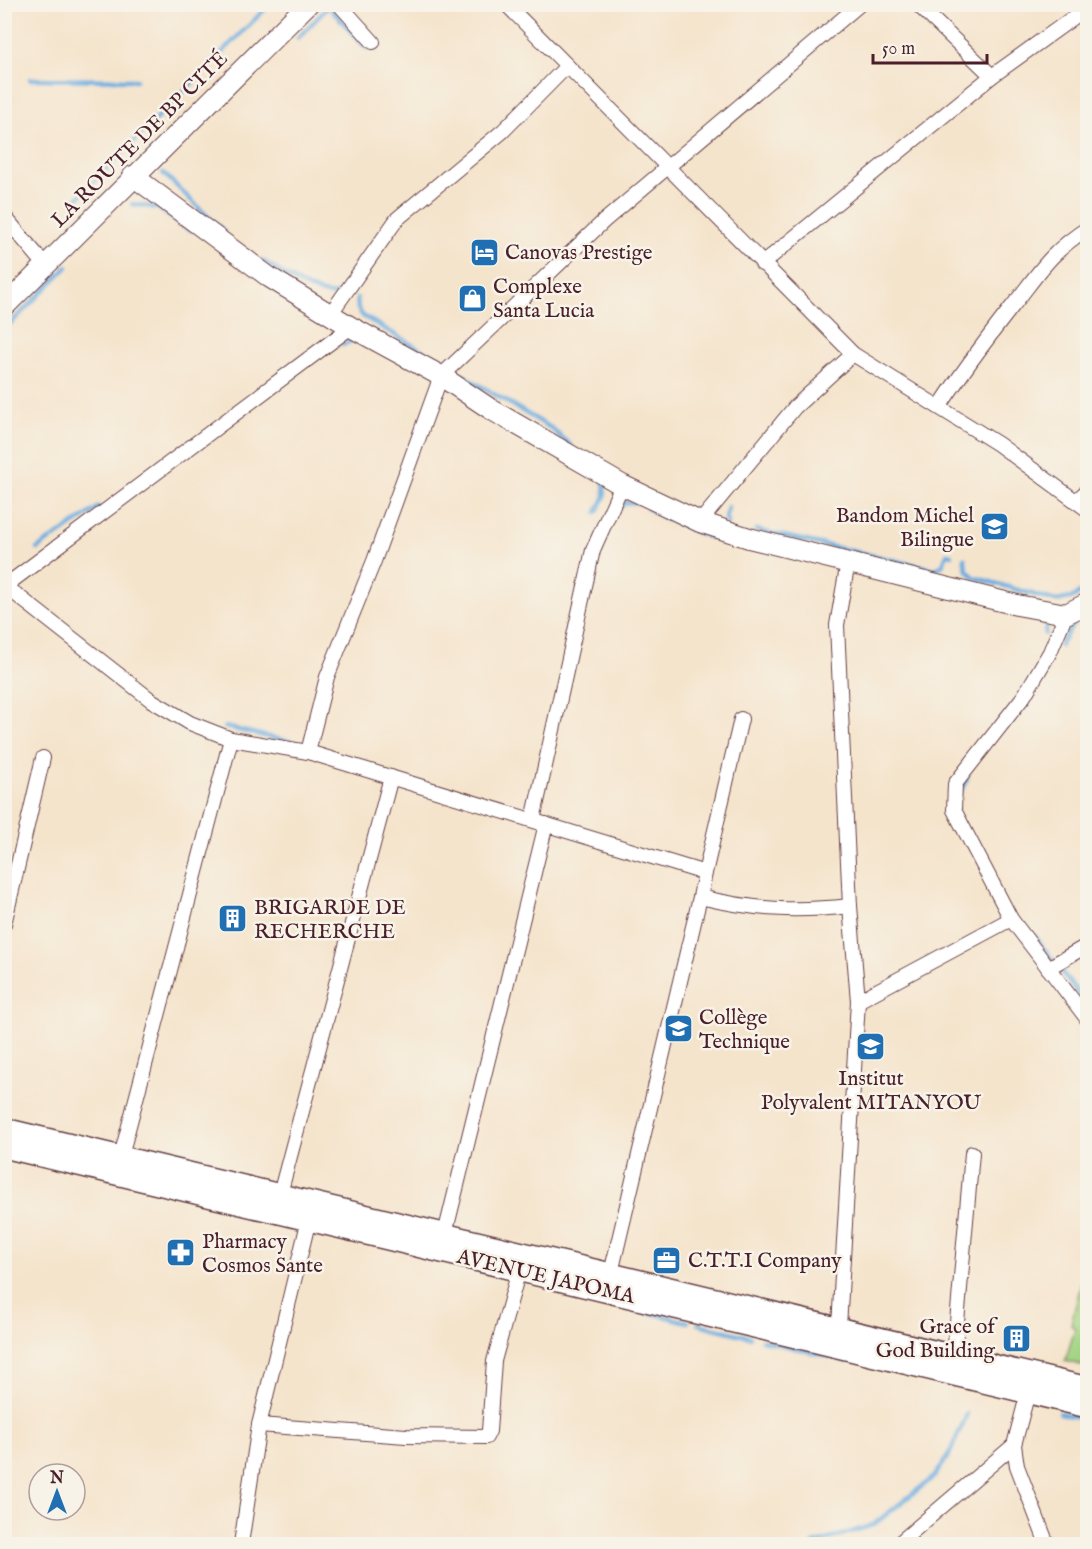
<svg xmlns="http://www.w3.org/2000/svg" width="1092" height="1549" font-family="'IM FELL English',serif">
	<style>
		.green { fill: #a2d484; stroke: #767a58; stroke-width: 1.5 }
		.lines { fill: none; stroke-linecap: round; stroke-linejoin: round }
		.stream { stroke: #6cade0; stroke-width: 4.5 }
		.street-casing { stroke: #643d43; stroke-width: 16 }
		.secondary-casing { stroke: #643d43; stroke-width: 22 }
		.primary-casing { stroke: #643d43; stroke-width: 24 }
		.street { stroke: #fff; stroke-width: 14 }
		.secondary { stroke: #fff; stroke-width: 20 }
		.primary { stroke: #fff; stroke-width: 21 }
		.labels { text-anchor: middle; stroke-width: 5; stroke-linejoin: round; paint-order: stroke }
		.street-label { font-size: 21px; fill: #4a1f2b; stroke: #f7f3e8 }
		.poi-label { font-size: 21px; fill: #4a1f2b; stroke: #f7f3e8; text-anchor: start }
	</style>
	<rect width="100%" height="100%" fill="#f7f3e8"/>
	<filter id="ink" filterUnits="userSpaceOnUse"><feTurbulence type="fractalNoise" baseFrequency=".0167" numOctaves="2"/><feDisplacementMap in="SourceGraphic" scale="12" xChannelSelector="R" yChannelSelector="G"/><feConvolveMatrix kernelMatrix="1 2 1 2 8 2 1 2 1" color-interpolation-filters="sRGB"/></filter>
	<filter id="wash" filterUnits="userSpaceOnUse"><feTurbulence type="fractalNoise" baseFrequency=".008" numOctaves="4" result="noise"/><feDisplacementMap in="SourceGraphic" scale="24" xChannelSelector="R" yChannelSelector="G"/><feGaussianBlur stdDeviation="1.35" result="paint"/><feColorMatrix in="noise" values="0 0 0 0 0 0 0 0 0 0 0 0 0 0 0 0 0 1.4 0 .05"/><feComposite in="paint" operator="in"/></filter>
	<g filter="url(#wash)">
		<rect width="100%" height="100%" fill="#f5e4cc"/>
		<polygon class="green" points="1087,1260 1087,1367 1065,1361 1075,1329 1071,1324"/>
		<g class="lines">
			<g class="stream">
				<polyline points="332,10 366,48"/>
				<polyline points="298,38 331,4"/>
				<polyline points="30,79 136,80"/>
				<polyline points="163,173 224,232"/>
				<polyline points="76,200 270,4"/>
				<polyline points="132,204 158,208 189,230"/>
				<path d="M262 260C277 270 323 302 340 293"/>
				<polyline points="357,298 358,309 363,316 448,366"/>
				<polyline points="4,330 67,267"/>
				<polyline points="343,345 357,338"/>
				<polyline points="462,375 551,428 570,445"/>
				<polyline points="728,507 725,519 728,523"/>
				<polyline points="648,508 669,520"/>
				<polyline points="617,510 625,503 638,502"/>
				<polyline points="597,512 605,496 604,483"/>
				<polyline points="672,521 706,536 737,544"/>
				<polyline points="756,530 934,569 942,566 947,554 952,555"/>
				<polyline points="55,537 99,507"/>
				<polyline points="37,549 51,539"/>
				<polyline points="964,558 967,570 974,577 1056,601 1071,598 1088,589"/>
				<polyline points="1039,616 1046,625 1045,634"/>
				<polyline points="1060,645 1078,616"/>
				<polyline points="225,727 296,743"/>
				<polyline points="960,792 967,779"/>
				<polyline points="1034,935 1054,962"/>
				<polyline points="1060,970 1088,1006"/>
				<polyline points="646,1312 688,1322"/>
				<polyline points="698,1324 750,1337"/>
				<polyline points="762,1340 848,1361"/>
				<polyline points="1060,1413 1088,1420"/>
				<polyline points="814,1544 873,1525 934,1477 949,1455 967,1414"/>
			</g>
		</g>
	</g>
	<g filter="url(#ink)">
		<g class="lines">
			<defs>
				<g id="street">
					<polyline points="339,4 373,42"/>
					<polyline points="506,4 853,354 998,444 1088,510"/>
					<polyline points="917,4 992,76"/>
					<polyline points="4,216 46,266"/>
					<polyline points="762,264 992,76 1088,7"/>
					<polyline points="331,313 397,219 503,131 566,67"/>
					<path d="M940 406C962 372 986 340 1011 308 1039 273 1049 253 1088 228"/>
					<polyline points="1076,501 1088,490"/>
					<polyline points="700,522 795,407 853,354"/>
					<path d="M4 585 151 700 190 723 231 739 308 752 705 873 700 897C754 910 795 912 850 906"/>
					<polyline points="5,586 351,327"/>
					<polyline points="1066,614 1050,652 1024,696 955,784 954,810 1011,919 1088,1020"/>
					<polyline points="308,752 327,677 374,561 441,376 604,221 860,4"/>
					<polyline points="533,820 593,550 622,485"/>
					<polyline points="705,873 741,719"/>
					<polyline points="4,924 43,758"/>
					<polyline points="1048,968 1088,945"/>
					<polyline points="858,1001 1011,919"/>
					<polyline points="121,1156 231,739"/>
					<polyline points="280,1194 391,777"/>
					<polyline points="443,1242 546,824"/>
					<polyline points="611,1273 700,897"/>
					<polyline points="839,1327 858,1001 850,906 837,625 848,562"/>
					<polyline points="954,1356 972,1153"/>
					<polyline points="1030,1385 1014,1445 1017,1466 1047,1544"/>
					<polyline points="259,1425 406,1436 486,1437 489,1431 494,1361 519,1270"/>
					<polyline points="241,1544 259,1425 309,1219"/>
					<polyline points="898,1544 1014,1445"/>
				</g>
				<g id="secondary">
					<polyline points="133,176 269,277 351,327 441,376 492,410 622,485 700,522 749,538 1017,605 1066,614 1088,603"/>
					<polyline points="4,307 308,4"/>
				</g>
				<g id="primary">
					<polyline points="4,1129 1088,1388"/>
					<polyline points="4,1147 1088,1407"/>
				</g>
			</defs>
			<use href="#street" class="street-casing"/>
			<use href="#secondary" class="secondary-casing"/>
			<use href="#primary" class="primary-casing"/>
			<use href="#street" class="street"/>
			<use href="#secondary" class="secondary"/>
			<use href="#primary" class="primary"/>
		</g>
	</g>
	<defs>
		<symbol id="hotel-square" viewBox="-11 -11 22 22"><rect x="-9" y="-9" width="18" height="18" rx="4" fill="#1f6fb2" stroke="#f7f3e8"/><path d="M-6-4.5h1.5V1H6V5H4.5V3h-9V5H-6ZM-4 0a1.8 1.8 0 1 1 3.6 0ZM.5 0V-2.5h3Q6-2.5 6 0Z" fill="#fff"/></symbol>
		<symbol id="shop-square" viewBox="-11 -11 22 22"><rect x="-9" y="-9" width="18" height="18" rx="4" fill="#1f6fb2" stroke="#f7f3e8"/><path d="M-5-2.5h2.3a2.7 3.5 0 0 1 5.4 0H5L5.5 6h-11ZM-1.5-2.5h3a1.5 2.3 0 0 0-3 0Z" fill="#fff"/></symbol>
		<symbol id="school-square" viewBox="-11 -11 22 22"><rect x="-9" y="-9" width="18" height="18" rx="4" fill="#1f6fb2" stroke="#f7f3e8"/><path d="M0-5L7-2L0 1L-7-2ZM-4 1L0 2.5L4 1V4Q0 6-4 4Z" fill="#fff"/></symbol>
		<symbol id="building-square" viewBox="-11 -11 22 22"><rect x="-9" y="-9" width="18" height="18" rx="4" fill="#1f6fb2" stroke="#f7f3e8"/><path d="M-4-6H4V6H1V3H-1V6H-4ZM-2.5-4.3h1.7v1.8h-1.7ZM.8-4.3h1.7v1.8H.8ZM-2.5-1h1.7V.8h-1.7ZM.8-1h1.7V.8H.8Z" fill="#fff"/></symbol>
		<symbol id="pharmacy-square" viewBox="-11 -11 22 22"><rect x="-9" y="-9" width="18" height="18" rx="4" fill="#1f6fb2" stroke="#f7f3e8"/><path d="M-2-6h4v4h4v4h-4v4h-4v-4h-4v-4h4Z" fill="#fff"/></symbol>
		<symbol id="office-square" viewBox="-11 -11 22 22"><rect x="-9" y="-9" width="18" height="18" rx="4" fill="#1f6fb2" stroke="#f7f3e8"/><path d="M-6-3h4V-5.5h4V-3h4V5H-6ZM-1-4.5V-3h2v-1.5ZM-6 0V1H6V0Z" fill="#fff"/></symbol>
	</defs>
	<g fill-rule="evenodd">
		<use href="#hotel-square" x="468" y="236" width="33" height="33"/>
		<use href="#shop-square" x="456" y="282" width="33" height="33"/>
		<use href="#school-square" x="978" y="510" width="33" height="33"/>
		<use href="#building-square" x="216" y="902" width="33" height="33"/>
		<use href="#school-square" x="662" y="1012" width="33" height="33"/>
		<use href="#school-square" x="854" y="1030" width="33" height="33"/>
		<use href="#pharmacy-square" x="164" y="1236" width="33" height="33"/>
		<use href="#office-square" x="650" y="1244" width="33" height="33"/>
		<use href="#building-square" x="1000" y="1322" width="33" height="33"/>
	</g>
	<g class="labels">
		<g class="street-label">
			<text transform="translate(139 139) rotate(-45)" y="7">LA ROUTE DE BP CITÉ</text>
			<text transform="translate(546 1276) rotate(13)" y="7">AVENUE JAPOMA</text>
		</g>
		<g class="poi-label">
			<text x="505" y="259">Canovas Prestige</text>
			<text x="493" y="293">Complexe<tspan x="493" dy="24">Santa Lucia</tspan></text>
			<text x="974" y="522" text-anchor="end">Bandom Michel<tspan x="974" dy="24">Bilingue</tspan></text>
			<text x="254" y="914">BRIGARDE DE<tspan x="254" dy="24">RECHERCHE</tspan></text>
			<text x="699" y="1024">Collège<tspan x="699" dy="24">Technique</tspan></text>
			<text x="871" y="1085" text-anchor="middle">Institut<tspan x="871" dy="24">Polyvalent MITANYOU</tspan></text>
			<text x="202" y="1248">Pharmacy<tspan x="202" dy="24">Cosmos Sante</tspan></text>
			<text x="688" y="1267">C.T.T.I Company</text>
			<text x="995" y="1333" text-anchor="end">Grace of<tspan x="995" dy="24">God Building</tspan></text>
		</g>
	</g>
	<rect width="1092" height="1549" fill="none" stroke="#f7f3e8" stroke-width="24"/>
	<g transform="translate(57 1492)"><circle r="28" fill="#f7f3e8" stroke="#b29e9c" stroke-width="1.5"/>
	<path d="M0-4.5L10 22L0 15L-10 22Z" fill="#1f6fb2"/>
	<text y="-9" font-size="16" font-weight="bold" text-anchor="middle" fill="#4a1f2b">N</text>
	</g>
	<path d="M873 54v9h114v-9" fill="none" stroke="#4a1f2b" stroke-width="3"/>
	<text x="882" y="54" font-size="18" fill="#4a1f2b" stroke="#f7f3e8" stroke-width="4.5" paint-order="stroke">50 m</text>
</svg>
